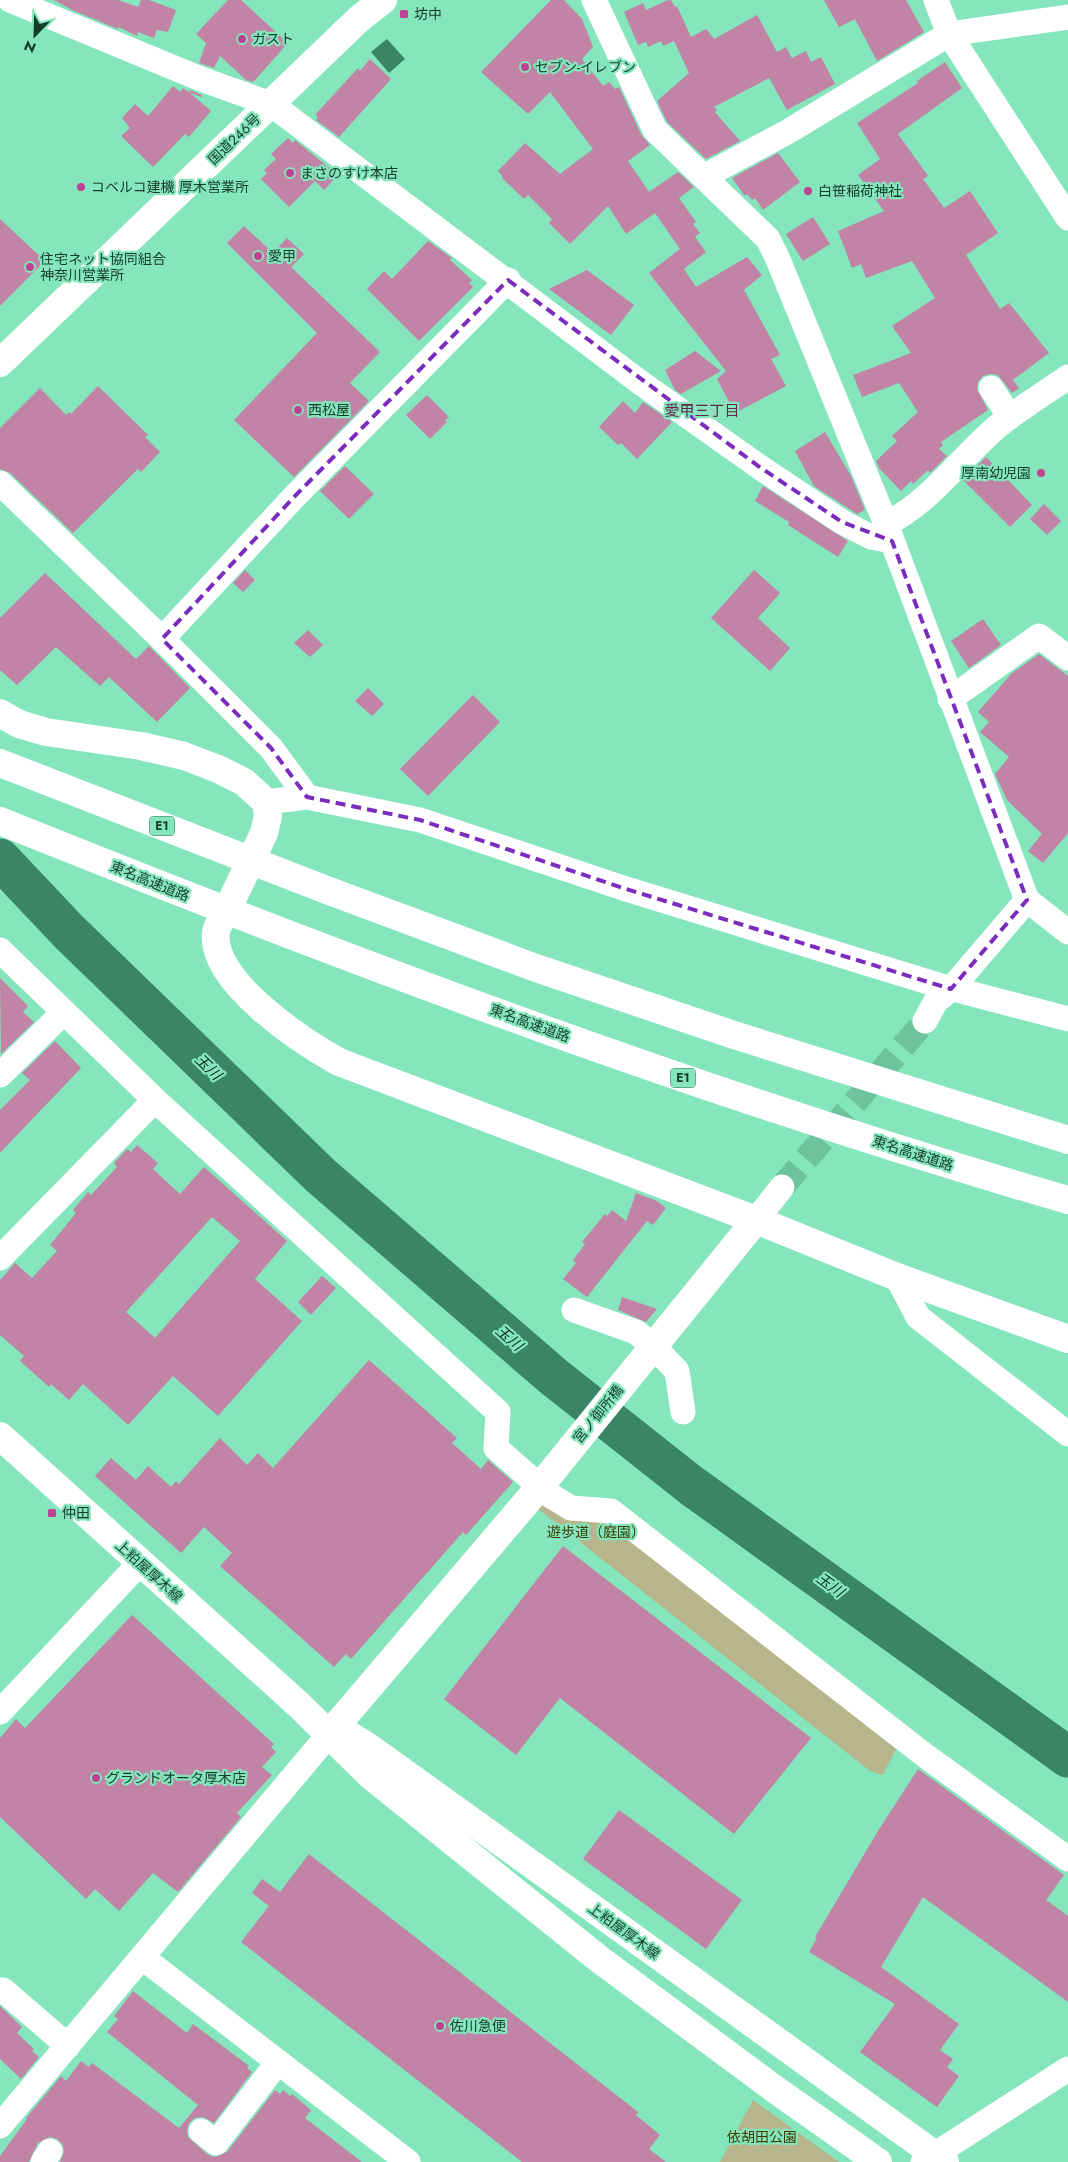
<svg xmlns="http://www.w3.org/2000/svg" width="1068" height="2162" font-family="Jost,'Noto Sans JP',sans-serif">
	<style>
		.green { fill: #b7b58b }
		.water { fill: #3a8567 }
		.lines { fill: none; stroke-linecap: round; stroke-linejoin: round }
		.river { stroke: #3a8567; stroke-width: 41 }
		.building { fill: #c183a6; fill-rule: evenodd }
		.street-tunnel { stroke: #6ec39f; stroke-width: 25; stroke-dasharray: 25 12; stroke-linecap: butt }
		.street { stroke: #fff; stroke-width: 25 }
		.secondary { stroke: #fff; stroke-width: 28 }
		.highway { stroke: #fff; stroke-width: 28 }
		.marked { fill: none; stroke: #7b2cbf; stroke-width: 4; stroke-dasharray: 10 6; stroke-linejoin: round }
		.poi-dot { fill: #c04393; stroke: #85e5bc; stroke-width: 2 }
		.labels { text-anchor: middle; stroke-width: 4.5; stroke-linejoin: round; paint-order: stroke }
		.shield { fill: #85e5bc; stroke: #366f58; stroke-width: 1 }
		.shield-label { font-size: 12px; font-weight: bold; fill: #143d2d }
		.poi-label { font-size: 14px; fill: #143d2d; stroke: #85e5bc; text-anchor: start }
		.street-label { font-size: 14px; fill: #143d2d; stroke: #85e5bc }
		.park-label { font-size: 14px; fill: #3f3b02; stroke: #85e5bc }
		.neighbourhood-label { font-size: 15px; fill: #65294e; stroke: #85e5bc }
		.water-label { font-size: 15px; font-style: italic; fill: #0d3023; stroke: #85e5bc }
	</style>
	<rect width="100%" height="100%" fill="#85e5bc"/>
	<g class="green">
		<polygon points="547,1497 600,1513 896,1749 883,1775 870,1771 537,1508"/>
		<polygon points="753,2100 839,2162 720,2162"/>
	</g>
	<polygon class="water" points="387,39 405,59 389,73 371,52"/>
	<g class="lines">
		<polyline class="river" points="0,859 69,932 321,1176 554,1377 692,1486 1068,1757"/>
	</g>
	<g class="building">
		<polygon points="54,0 118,0 138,7 141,0 149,0 176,10 168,32 157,30 154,38 138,32 137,36 119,27 118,29 72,10"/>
		<polygon points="228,0 241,0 288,43 253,82 246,80 220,56 214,68 199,63 206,43 196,34"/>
		<polygon points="551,0 564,0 582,19 593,47 582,59 603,86 609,82 615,89 619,87 642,136 650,145 628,161 649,192 678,172 694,187 679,198 696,222 693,224 700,233 695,237 706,252 684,269 696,287 747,257 762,275 744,290 780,355 771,359 786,386 735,413 717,379 726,371 649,273 680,249 655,213 626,234 608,206 570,244 549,223 552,219 528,195 524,199 502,178 503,177 498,171 525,143 560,174 593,149 550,92 528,114 481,72"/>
		<polygon points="668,0 671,0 675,7 677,6 691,37 706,29 714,39 757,15 777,52 786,47 792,58 806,51 811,62 821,57 835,84 787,110 769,78 714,107 717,110 715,112 740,141 706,159 667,122 657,101 689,73 674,41 663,46 661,41 648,47 646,42 638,45 624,12 643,3 646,10"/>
		<polygon points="824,0 906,0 924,32 877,61 855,19 839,27"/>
		<polygon points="370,59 391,79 339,137 316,120 318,117 315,115 358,68 360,71"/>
		<polygon points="945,62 962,88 898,134 928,176 923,179 944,208 970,191 998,233 966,255 1000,309 1009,303 1049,353 1013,380 1019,388 1012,393 998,375 990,374 983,376 978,382 977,389 988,410 941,442 943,445 939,449 947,456 930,473 928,470 913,484 911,481 901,491 879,468 876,461 897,441 892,436 918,412 899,383 862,397 853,375 911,353 892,326 935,298 912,261 866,278 861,264 852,268 838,231 884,211 858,175 880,159 857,123 918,83 917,81"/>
		<polygon points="173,86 180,92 183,88 189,92 190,90 202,95 201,97 189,92 211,111 189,137 185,134 153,167 121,136 130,128 122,118 135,104 148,116"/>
		<polygon points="288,138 293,143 295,140 338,175 324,190 315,181 289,207 261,179 267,173 264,170 276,159 271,154"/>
		<polygon points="778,153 800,182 763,210 755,198 752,200 747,194 745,196 732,178"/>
		<polygon points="813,217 830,244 803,261 786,234"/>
		<polygon points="0,219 45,261 0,306"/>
		<polygon points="244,226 273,253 287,238 304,254 291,267 380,352 350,383 369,401 294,477 234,420 317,333 227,243"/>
		<polygon points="428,241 452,258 450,260 472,280 469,283 473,287 419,341 367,289 384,271 392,279"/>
		<polygon points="587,270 634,305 611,335 549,289"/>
		<polygon points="695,351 721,371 681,394 675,390 665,370"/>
		<polygon points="98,386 148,435 145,437 160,452 141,472 138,469 73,533 10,473 0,469 0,428 40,388 66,415 69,412 71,414"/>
		<polygon points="427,395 449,417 445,420 447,422 430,439 406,415"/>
		<polygon points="623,401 635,413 643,402 672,422 637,459 621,443 618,445 599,427"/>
		<polygon points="825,432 851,476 865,510 857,514 814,486 795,451"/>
		<polygon points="986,457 1032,505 1010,527 963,480"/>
		<polygon points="345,466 374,494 349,519 320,491"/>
		<polygon points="763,486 848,541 838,557 788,525 789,522 755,501"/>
		<polygon points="1044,504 1061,521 1047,535 1030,519"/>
		<polygon points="245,570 255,580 243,592 233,583"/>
		<polygon points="754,570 780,593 758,618 790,648 770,671 711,618"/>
		<polygon points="45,573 136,659 149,646 190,688 157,722 109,677 100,686 56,647 17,685 0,670 0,618"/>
		<polygon points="983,619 1001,645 969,668 951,641"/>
		<polygon points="308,630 323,645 310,657 294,643"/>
		<polygon points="1039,654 1068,676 1068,833 1043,863 1028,851 1042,834 1007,800 995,774 1009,757 980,732 989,722 978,712 1012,673"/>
		<polygon points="368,688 384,704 372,716 355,701"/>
		<polygon points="473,695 500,722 428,796 400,769"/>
		<polygon points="0,978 28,1006 23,1012 34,1022 1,1054"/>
		<polygon points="55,1041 81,1068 0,1153 0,1110 30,1080 22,1073"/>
		<path d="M137 1145 158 1163 153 1169 180 1194 204 1167 287 1241 255 1279 302 1321 218 1416 173 1376 128 1425 83 1384 69 1400 51 1384 49 1387 20 1361 24 1356 0 1335V1280L15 1263 32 1278 57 1251 50 1245 76 1213 73 1210 88 1192 91 1195 117 1167 114 1163 127 1149 131 1152ZM212 1217 240 1241 155 1338 126 1312Z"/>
		<polygon points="636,1193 657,1201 666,1208 653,1225 647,1221 587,1297 563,1279 576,1263 573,1260 585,1244 582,1242 605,1214 607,1216 612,1210 626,1221"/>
		<polygon points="322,1276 336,1288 311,1315 298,1302"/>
		<polygon points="622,1297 657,1309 646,1322 618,1310"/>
		<polygon points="369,1360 457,1438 452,1443 481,1469 488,1460 513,1482 466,1535 463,1532 351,1659 346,1654 334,1667 220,1566 232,1553 204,1527 181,1553 95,1476 111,1458 136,1480 148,1466 171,1487 176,1481 179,1484 220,1438 247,1465 258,1453 273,1468"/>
		<polygon points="563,1546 811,1738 734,1834 560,1698 516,1755 444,1699"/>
		<polygon points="132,1615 274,1744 271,1747 276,1752 262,1767 272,1775 237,1813 241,1817 178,1892 153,1873 119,1911 95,1889 86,1899 0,1817 0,1738 16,1719 25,1728"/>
		<polygon points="918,1769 1064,1875 1046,1900 1068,1916 1068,2002 923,1897 881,1967 959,2024 940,2050 953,2059 947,2067 959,2076 937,2107 860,2052 895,2004 809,1952 817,1938 815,1937 878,1831"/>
		<polygon points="619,1810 742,1900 706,1949 583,1859"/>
		<polygon points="309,1854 638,2112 636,2115 660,2135 649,2149 666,2162 522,2162 241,1942 269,1906 252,1893 262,1879 280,1892"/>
		<polygon points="133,1991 187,2033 193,2024 249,2066 247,2068 252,2072 214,2123 203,2117 195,2118 190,2122 187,2129 188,2137 207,2154 214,2157 227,2152 275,2090 280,2094 283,2090 290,2096 292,2094 311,2110 305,2118 362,2162 60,2162 64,2152 63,2145 57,2139 50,2137 38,2143 29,2162 0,2162 0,2156 27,2119 26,2118 61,2076 66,2081 81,2061 89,2067 92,2063 179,2128 198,2105 107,2032 118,2019 114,2016"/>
		<polygon points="0,2006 22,2027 17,2033 34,2049 32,2051 39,2057 21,2079 0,2059"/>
	</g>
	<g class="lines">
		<polyline class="street-tunnel" points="782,1187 925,1021"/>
		<g class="street">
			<polyline points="10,0 201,79 271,104 641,383 761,468 842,522 871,537 892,541"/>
			<polyline points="594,0 655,130 768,239 777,257 886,524 1027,900 1068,932"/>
			<polyline points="936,0 949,34 1068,218"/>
			<polyline points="705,176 789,131 949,34 1068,17"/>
			<polyline points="991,388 1010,417"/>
			<polyline points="0,483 162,639 271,748 307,797"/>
			<path d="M886 524C932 501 960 458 998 426 1020 408 1045 393 1068 377"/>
			<polyline points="162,639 295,496 508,280"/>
			<polyline points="950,699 1039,636 1068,658"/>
			<polyline points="266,802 307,797 420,820 623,888 938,985 1068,1019"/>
			<polyline points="0,950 155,1100"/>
			<polyline points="925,1021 936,1001 951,989 1027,900"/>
			<polyline points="0,1075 64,1012"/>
			<polyline points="756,1220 782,1187"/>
			<polyline points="0,1258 155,1100 498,1412 496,1448 529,1477 542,1484 548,1494 571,1508 611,1511 927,1757 1068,1859"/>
			<polyline points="897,1277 918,1317 1068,1434"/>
			<polyline points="574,1310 636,1332 653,1346 677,1371 683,1412"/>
			<polyline points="0,1712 140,1563"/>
			<polyline points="143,1958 408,2162"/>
			<polyline points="3,1990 68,2046"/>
			<polyline points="0,2126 336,1726"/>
			<polyline points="201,2131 216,2143 278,2062"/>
			<polyline points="43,2162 50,2151"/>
			<polyline points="923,2162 1068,2069"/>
		</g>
		<g class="secondary">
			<path d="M0 713 19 724 46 732 141 746 184 756 218 769 244 782 266 802 268 816 264 833C252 858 240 883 228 908 224 915 217 925 216 932 209 981 303 1042 339 1062L756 1220 897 1277 1068 1339"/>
			<polyline points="0,1436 299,1705 370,1775 599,1959 776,2090 878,2162"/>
			<polyline points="335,1726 370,1748 945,2162"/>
			<polyline points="336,1726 542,1484 756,1220"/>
		</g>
		<g class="highway">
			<polyline points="0,363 359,19 383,0"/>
			<polyline points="0,763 324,889 536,968 734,1035 1068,1140"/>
			<path d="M0 821C351 962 705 1095 1068 1200"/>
		</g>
	</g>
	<path class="marked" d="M508 280 761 468 842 522 892 541 1027 900 951 989 623 888 420 820 307 797 271 748 162 639 295 496Z"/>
	<g class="poi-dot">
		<rect x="399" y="9" width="10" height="10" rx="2.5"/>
		<circle cx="242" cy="39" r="5"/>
		<circle cx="525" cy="67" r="5"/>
		<circle cx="290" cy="173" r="5"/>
		<circle cx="81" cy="187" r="5"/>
		<circle cx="808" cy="191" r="5"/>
		<circle cx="258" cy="256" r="5"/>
		<circle cx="30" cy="267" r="5"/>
		<circle cx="298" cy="410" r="5"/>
		<circle cx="1041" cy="473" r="5"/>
		<rect x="47" y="1508" width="10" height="10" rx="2.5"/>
		<circle cx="96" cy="1778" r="5"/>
		<circle cx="440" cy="2026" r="5"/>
	</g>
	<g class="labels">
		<g class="shield">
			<rect x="149.5" y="816.5" width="25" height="19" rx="4"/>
			<rect x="670.5" y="1068.5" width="25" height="19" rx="4"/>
		</g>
		<g class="shield-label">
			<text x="162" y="830">E1</text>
			<text x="683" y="1082">E1</text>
		</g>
		<g class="poi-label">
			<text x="414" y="19">坊中</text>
			<text x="252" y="44">ガスト</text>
			<text x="535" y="72">セブン-イレブン</text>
			<text x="300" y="178">まさのすけ本店</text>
			<text x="91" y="192">コベルコ建機 厚木営業所</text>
			<text x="818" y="196">白笹稲荷神社</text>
			<text x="268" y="261">愛甲</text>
			<text x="40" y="264">住宅ネット協同組合<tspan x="40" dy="16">神奈川営業所</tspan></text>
			<text x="308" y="415">西松屋</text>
			<text x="1031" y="478" text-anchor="end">厚南幼児園</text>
			<text x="62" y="1518">仲田</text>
			<text x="106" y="1783">グランドオータ厚木店</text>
			<text x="450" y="2031">佐川急便</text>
		</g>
		<g class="street-label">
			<text transform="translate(234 139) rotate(-44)" y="5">国道246号</text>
			<text transform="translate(150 881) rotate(22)" y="5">東名高速道路</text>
			<text transform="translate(530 1023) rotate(20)" y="5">東名高速道路</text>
			<text transform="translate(913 1153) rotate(18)" y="5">東名高速道路</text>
			<text transform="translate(598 1414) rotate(-51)" y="5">宮ノ御所橋</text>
			<text transform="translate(149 1571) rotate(42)" y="5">上粕屋厚木線</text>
			<text transform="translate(624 1931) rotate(36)" y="5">上粕屋厚木線</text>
		</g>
		<g class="park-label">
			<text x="596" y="1537">遊歩道（庭園）</text>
			<text x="762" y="2142">依胡田公園</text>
		</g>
		<g class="neighbourhood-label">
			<text x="702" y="416">愛甲三丁目</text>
		</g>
		<g class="water-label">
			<text transform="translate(208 1067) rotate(44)" y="5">玉川</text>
			<text transform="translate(509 1338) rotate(41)" y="5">玉川</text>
			<text transform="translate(830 1585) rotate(36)" y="5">玉川</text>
		</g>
	</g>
	<g transform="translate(35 35) rotate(203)" stroke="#85e5bc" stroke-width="4" paint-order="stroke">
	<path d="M0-4L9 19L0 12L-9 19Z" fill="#143d2d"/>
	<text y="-8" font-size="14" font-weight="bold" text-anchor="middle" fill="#143d2d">N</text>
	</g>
</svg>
